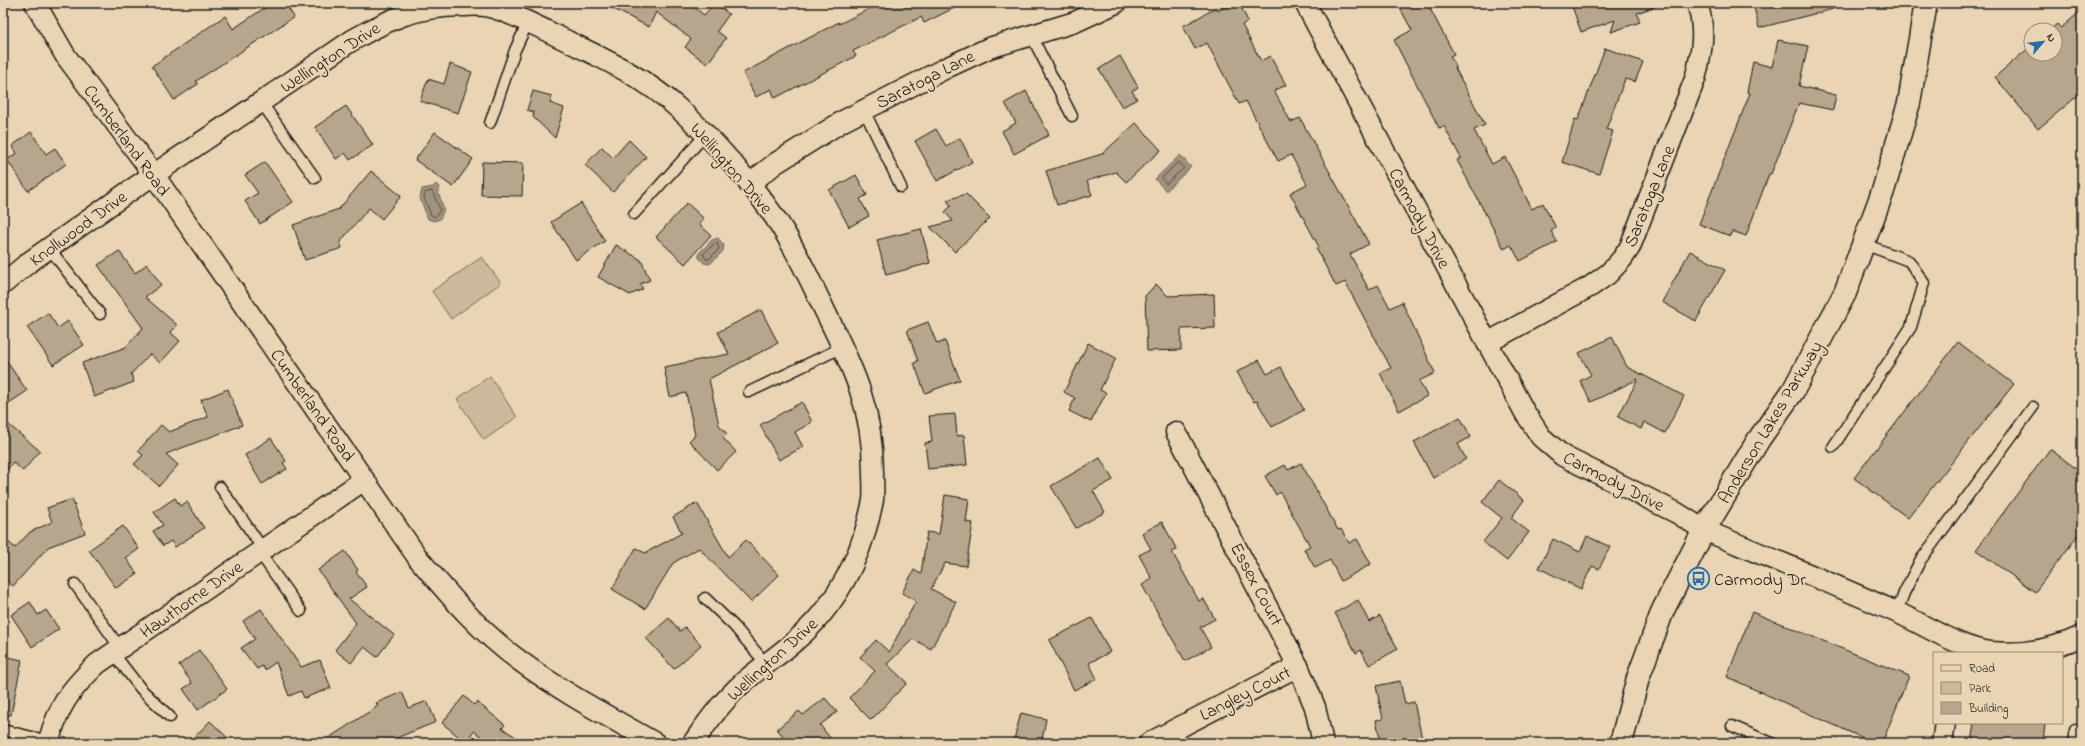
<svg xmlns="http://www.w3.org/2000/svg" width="2085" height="746" font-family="'Indie Flower',sans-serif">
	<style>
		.green { fill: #cbb99d; stroke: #746a5c }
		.water { fill: #a1927e; stroke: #6c6357 }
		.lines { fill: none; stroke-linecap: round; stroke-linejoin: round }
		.shore { stroke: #514b43; stroke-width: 1 }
		.building { fill: #b6a68e; stroke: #1c1c1c }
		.service-casing { stroke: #1c1c1c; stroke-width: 13 }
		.minor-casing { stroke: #1c1c1c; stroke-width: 23 }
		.tertiary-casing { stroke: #1c1c1c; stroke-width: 25 }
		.service { stroke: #e9d4b3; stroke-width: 10 }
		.minor { stroke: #e9d4b3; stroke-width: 20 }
		.tertiary { stroke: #e9d4b3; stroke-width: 22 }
		.labels { text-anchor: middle; stroke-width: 4; stroke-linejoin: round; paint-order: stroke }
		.street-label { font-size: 18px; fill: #1c1c1c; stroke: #e9d4b3 }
		.poi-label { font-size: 18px; fill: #1c1c1c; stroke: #e9d4b3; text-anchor: start }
	</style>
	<rect width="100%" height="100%" fill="#e9d4b3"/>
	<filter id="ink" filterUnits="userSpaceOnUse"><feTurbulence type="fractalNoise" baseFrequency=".025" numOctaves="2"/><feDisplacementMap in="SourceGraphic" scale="8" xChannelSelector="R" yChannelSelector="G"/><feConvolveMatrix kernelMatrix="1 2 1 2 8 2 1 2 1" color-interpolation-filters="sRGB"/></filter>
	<g filter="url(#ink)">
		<g class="green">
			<polygon points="482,257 501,283 451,319 432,291"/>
			<polygon points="490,376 517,417 484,440 457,399"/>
		</g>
		<g class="water">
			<polygon points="1180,155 1191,167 1166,191 1155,179"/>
			<polygon points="436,184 440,188 438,192 444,209 440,219 434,221 428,219 420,198 422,189 433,187"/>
			<polygon points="718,238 724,245 723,251 710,264 704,263 699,258 699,253 712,240"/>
		</g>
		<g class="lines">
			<g class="shore">
				<polygon points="1179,162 1184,168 1166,184 1162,178"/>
				<polygon points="432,191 440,209 437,215 434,217 431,215 424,197 425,193"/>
				<polygon points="717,243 719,249 709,259 706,259 703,254 714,244"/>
			</g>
		</g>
		<g class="building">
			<polygon points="272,3 285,3 294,17 196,81 198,84 174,100 152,66 225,16 233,29"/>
			<polygon points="602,3 689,3 704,15 715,3 729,14 717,31 726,38 707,64 685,47 691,39 656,12 649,27"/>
			<polygon points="881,3 964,3 924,23 921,17 853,51 856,56 775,98 771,89 756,97 743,73 839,22 839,24"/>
			<polygon points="1233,3 1239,3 1248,21 1242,25 1261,61 1270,56 1286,85 1274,91 1291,122 1300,118 1369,244 1350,254 1369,290 1378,285 1390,308 1402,302 1435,373 1419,381 1427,396 1399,411 1380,373 1391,368 1345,282 1336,286 1316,248 1319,247 1290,193 1307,184 1291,155 1278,161 1246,101 1239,104 1207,43 1195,49 1183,26 1216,8 1218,11"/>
			<polygon points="1397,3 1427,3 1454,54 1450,56 1456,67 1455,68 1485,125 1474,130 1492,164 1505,157 1532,209 1543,203 1556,228 1551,231 1557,242 1520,261 1511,245 1504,249 1457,160 1461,158 1444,126 1439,128 1394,40 1412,30"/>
			<polygon points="1571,3 1657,3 1657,6 1637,13 1640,22 1611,32 1615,20 1581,32"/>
			<polygon points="1753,3 1832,3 1833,9 1759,28"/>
			<polygon points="2082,10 2082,92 2038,129 1995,77 2031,46 2031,54 2055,54 2055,30 2050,30 2057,24 2061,28"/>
			<polygon points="1778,40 1808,46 1799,86 1836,95 1833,110 1799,103 1771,174 1769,174 1746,236 1732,231 1730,236 1699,224 1750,93 1747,92 1753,62 1772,67"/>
			<polygon points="1605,48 1643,62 1635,82 1625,79 1606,129 1613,131 1599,174 1562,162 1575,119 1578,120"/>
			<polygon points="1120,56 1138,87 1132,91 1137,99 1122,107 1099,69"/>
			<polygon points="450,64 472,72 458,113 420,101 428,79 444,84"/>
			<polygon points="533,91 552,96 550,103 564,108 555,138 533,117 534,112 527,110"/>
			<polygon points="1026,91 1049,135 1014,154 1002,131 1016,123 1005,103"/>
			<polygon points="346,106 373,145 350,160 345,153 336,159 315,127"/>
			<polygon points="1136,123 1161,150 1126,182 1116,172 1087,181 1092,195 1057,205 1046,171 1102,154"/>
			<polygon points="936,129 946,146 960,138 972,162 937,181 915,141"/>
			<polygon points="31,132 46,154 55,148 66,164 28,191 7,160 17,153 12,146"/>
			<polygon points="435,132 473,159 453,187 415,160"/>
			<polygon points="629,140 646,157 613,192 585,165 602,147 613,158"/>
			<polygon points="265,162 293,202 260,224 245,201 258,193 245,175"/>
			<polygon points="482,162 523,163 522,196 481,195"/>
			<polygon points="371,171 401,196 382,219 369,208 340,242 342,248 305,260 293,225 339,209"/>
			<polygon points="856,175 867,195 860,199 869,216 849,227 829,190"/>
			<polygon points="966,194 990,218 955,252 930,227 953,221 945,212 951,206 947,200"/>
			<polygon points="581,203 605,241 576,260 551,222"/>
			<polygon points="687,203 704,219 699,224 711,235 685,264 656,237"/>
			<polygon points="921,229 930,263 886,275 877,240"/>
			<polygon points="616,245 641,260 650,280 640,284 643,289 630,295 598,277"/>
			<polygon points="119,251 135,273 147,264 161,285 145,297 177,325 170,332 180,341 160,363 150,354 131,374 134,382 94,397 82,363 126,347 143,328 98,265"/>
			<polygon points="1690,251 1725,270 1696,321 1662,302"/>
			<polygon points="1156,284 1168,296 1214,294 1215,328 1181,329 1181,350 1147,351 1145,296"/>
			<polygon points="761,310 778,343 709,379 719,425 727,434 723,438 736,452 717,470 689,441 695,435 686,393 670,397 664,367 729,354 718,332"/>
			<polygon points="48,313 58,328 68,321 84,345 53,365 27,327"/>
			<polygon points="928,322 937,344 945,341 960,380 925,393 914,363 918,361 907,330"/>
			<polygon points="1612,337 1627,367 1684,396 1665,433 1644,422 1641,429 1618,417 1638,379 1591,402 1580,381 1591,375 1579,353"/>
			<polygon points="1958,342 2014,384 1908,518 1854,478"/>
			<polygon points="1088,343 1116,358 1100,390 1106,393 1091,422 1069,411 1075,398 1064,392"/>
			<polygon points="3,356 27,391 3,407"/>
			<polygon points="1259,360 1267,374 1281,367 1304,410 1272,427 1257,401 1254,402 1237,372"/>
			<polygon points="228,389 242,425 166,454 178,465 159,486 134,464 143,455 138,451 161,425 169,432 208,417 201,400"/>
			<polygon points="802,402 812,422 795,432 803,447 779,460 760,425"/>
			<polygon points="955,414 957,436 964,435 967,465 928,469 925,443 932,442 929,416"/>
			<polygon points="1460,417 1471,437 1458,444 1466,459 1433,478 1414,442"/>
			<polygon points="3,420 40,451 23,471 13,462 3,475"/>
			<polygon points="271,438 286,461 283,463 287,469 262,484 245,455"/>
			<polygon points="2050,449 2082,473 2082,530 2035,592 1976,550"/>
			<polygon points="1100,458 1113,480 1093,491 1105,512 1076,528 1051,486"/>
			<polygon points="1301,463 1338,530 1341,529 1349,543 1357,539 1371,564 1341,581 1330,560 1315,568 1304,549 1310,546 1280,492 1276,495 1265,476 1285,465 1288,470"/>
			<polygon points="1499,480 1524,500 1511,518 1529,532 1507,561 1483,542 1502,518 1482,502"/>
			<polygon points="945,495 969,499 966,522 973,523 966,566 945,563 931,589 956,602 931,649 913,639 887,664 907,683 871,720 849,698 875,671 860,657 876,640 889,652 916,601 902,593 914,570 921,574 927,532 939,534"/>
			<polygon points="175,498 180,506 187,502 204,528 175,547 171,541 163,546 153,531 163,525 154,512"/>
			<polygon points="72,499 85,533 48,547 13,586 3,577 3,537 15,548 30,532 52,522 47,508"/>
			<polygon points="697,503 728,557 746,540 779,575 751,602 699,548 673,563 645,609 612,589 636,548 645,553 682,533 673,517"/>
			<polygon points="1162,522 1177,550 1172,552 1199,601 1203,598 1215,619 1200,627 1211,647 1185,661 1142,585 1152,579 1139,555 1151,549 1142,533"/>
			<polygon points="123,526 139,549 126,558 137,574 116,588 89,550"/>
			<polygon points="1587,536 1610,547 1599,569 1592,566 1581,589 1539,568 1553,539 1580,552"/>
			<polygon points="345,551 358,570 356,572 367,587 349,599 394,635 377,657 364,647 351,663 335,650 356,623 318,570"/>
			<polygon points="1358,600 1369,622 1380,616 1398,649 1369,665 1361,650 1356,653 1335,613"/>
			<polygon points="30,602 38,615 46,610 59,629 32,647 11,615"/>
			<polygon points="261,609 301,667 320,660 331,688 304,698 301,691 289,696 276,662 265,670 262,666 257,669 241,648 255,639 243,621"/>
			<polygon points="1752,612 1909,676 1882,743 1874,743 1727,677"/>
			<polygon points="669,618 680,631 685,627 701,645 674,669 646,638"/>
			<polygon points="1092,618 1110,652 1089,663 1097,679 1074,690 1049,640"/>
			<polygon points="199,650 227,689 198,710 183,689 192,683 179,665"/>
			<polygon points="3,656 22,660 11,715 3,715"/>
			<polygon points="1400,681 1405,704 1414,702 1423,743 1381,743 1376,720 1383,719 1376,686"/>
			<polygon points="402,692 409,708 427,701 436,722 384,743 321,743 378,706 376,703"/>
			<polygon points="464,696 474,705 477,702 505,725 502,728 525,743 489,743 474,731 465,742 442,723"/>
			<polygon points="825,698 837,712 820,725 834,743 789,743 777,729 799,711 803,715"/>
			<polygon points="1021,713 1046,719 1042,740 1038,739 1037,743 1013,743"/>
			<polygon points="210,721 233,743 189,743"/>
			<polygon points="1974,723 2045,723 2043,743 1971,743"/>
		</g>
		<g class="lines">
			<defs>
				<g id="service">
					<polyline points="1031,35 1072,116"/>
					<polyline points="261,102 315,178"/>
					<polyline points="864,110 901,187"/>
					<polyline points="490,123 515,50 528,22"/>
					<polyline points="634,214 706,134"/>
					<polyline points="49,248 100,314"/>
					<polyline points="749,392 843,347"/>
					<polyline points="1833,447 1911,327 1924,283 1909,261 1864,244"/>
					<polyline points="220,487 263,549"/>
					<polyline points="259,552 301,611"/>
					<polyline points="75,584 120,648"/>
					<polyline points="705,598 734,626 767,665"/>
					<polyline points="1897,612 1904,593 1920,561 2033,407"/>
					<polyline points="113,653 141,689 170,717"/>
					<polyline points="1732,726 1772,743"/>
					<polyline points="3,730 49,741"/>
					<polyline points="2075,743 2075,730"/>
				</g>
				<g id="minor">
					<path d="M35 3 65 55 154 175 418 558C449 595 481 633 520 661 563 693 610 717 655 743"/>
					<path d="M1305 3 1524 411 1541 437 1563 456 1677 513 1704 530C1768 557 1833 584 1896 612 1926 625 1958 648 1991 652 2022 655 2054 649 2082 636"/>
					<polyline points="749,184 776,163 843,121 948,67 989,48 1075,22 1116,3"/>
					<path d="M3 284 28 263 131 190 351 41C391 18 415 7 462 6 469 6 478 5 485 6 504 9 539 27 557 36 600 57 643 76 678 108 714 140 751 182 778 222 796 249 809 278 823 307 851 364 873 406 873 472 873 481 874 491 873 500 865 542 848 583 820 616 800 640 776 656 752 675 728 694 710 718 693 743"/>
					<path d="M1487 343 1591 286 1608 274 1622 259 1630 247 1695 79C1702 53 1706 29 1697 3"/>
					<polyline points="1176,432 1298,666 1315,707 1323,743"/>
					<path d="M48 743C59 705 69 691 97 664L364 480"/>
					<polyline points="1149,743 1298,666"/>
					<polyline points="1942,743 1945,723"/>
				</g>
				<polyline id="tertiary" points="1621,743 1638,678 1663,610 1704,530 1759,439 1793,391 1845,293 1883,191 1909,103 1926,3"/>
			</defs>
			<use href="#service" class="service-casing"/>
			<use href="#minor" class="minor-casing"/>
			<use href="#tertiary" class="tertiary-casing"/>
			<use href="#service" class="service"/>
			<use href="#minor" class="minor"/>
			<use href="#tertiary" class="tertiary"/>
		</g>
	</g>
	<defs>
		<symbol id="bus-ring" viewBox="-11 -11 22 22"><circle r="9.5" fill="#e9d4b3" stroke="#1f6fb2" stroke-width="1.5"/><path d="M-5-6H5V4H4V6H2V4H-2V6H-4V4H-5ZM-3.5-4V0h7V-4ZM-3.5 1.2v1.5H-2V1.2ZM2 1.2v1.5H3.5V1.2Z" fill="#1f6fb2"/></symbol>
	</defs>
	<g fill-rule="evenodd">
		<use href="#bus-ring" x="1686" y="566" width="25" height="25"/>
	</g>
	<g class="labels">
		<g class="street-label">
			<text transform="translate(330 57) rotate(-33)" y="6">Wellington Drive</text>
			<text transform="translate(925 79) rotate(-27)" y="6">Saratoga Lane</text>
			<text transform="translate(127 140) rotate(54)" y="6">Cumberland Road</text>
			<text transform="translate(732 168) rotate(49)" y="6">Wellington Drive</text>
			<text transform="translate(1649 196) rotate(-68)" y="6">Saratoga Lane</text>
			<text transform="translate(1420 218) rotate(62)" y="6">Carmody Drive</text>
			<text transform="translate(78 228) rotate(-36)" y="6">Knollwood Drive</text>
			<text transform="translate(313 405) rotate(55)" y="6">Cumberland Road</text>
			<text transform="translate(1770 422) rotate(-59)" y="6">Anderson Lakes Parkway</text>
			<text transform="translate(1614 481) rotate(27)" y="6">Carmody Drive</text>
			<text transform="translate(1257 584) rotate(62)" y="6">Essex Court</text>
			<text transform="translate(191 599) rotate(-35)" y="6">Hawthorne Drive</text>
			<text transform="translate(772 659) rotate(-42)" y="6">Wellington Drive</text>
			<text transform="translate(1245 693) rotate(-27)" y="6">Langley Court</text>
		</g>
		<g class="poi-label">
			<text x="1714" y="585">Carmody Dr</text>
		</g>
	</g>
	<rect width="2085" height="746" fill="none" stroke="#e9d4b3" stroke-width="16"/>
	<rect x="8" y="8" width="2069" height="730" fill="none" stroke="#1c1c1c" stroke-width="1.5" filter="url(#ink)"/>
	<rect x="1933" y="652" width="130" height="72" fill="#e9d4b3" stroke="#978a77"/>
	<rect x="1941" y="665" width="20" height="6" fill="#e9d4b3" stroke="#978a77"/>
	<text x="1969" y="672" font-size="12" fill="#1c1c1c">Road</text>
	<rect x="1941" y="682" width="20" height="12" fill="#cbb99d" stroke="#978a77"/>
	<text x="1969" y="692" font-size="12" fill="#1c1c1c">Park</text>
	<rect x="1941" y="702" width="20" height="12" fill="#b6a68e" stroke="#978a77"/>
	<text x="1969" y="712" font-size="12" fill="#1c1c1c">Building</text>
	<g transform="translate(2043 42) rotate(62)"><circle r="19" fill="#e9d4b3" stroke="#978a77"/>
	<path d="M0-3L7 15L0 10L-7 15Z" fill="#1f6fb2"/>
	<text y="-6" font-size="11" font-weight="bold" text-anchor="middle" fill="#1c1c1c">N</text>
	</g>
</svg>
